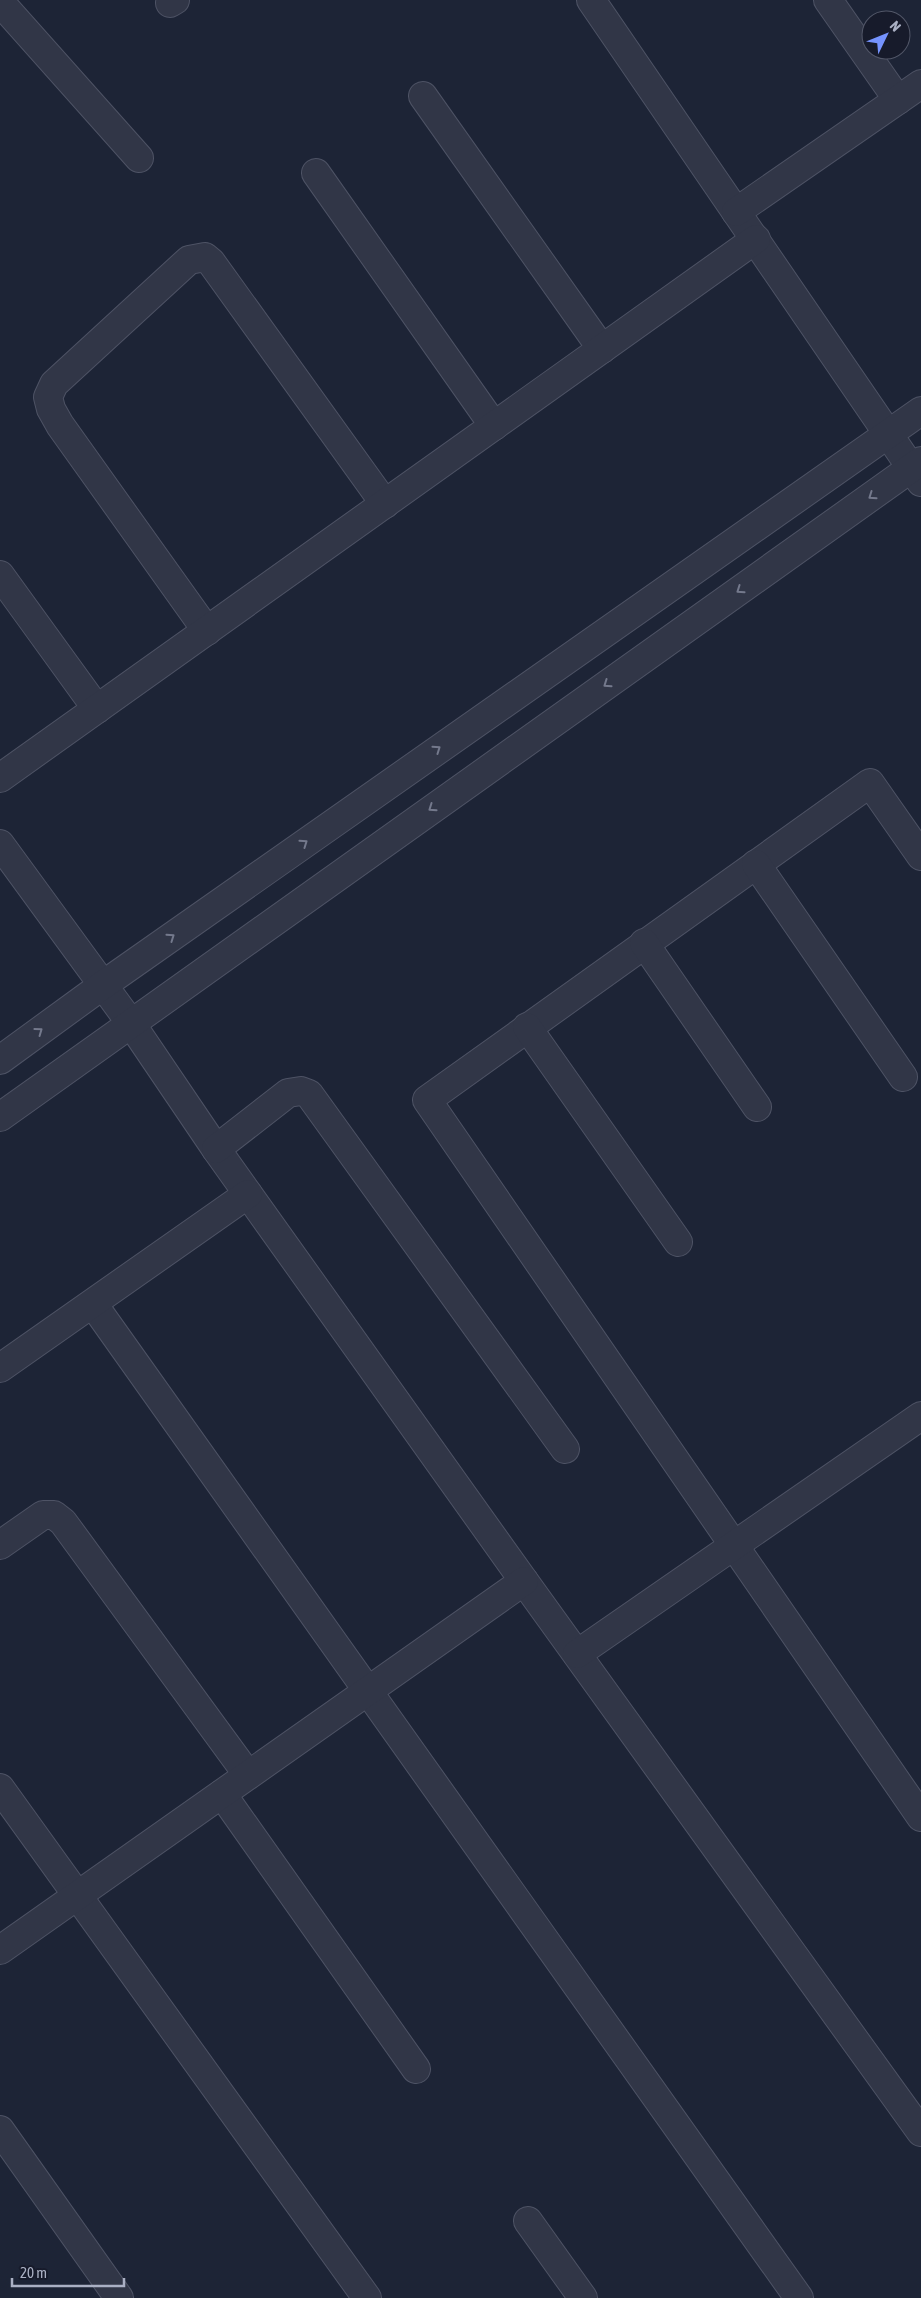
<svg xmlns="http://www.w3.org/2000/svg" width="921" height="2298" font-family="'Asap Condensed',sans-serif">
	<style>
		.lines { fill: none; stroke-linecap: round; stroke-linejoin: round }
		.minor-casing { stroke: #4e5365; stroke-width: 30 }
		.minor { stroke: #313647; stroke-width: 28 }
		.oneway { stroke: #74798c }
	</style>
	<rect width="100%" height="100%" fill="#1d2436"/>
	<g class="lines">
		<defs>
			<g id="minor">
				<polyline points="591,0 921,482"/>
				<polyline points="828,0 898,100"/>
				<polyline points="0,2 139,158"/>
				<polyline points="170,3 175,0"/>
				<polyline points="423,96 602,349"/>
				<polyline points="316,173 494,426"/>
				<polyline points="736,212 921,84"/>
				<polyline points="0,575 97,709"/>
				<polyline points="207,631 60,425 51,409 48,397 54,384 189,260 205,257 211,262 385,504"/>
				<polyline points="0,778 756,239"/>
				<polyline points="0,844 130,1022 216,1149 524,1581 921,2132"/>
				<polyline points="921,856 870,783 427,1100 921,1817"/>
				<polyline points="756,864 903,1077"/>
				<polyline points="644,943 757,1107"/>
				<polyline points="527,1027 678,1242"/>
				<polyline points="0,1060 103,985 921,411"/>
				<polyline points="0,1117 921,461"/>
				<polyline points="216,1149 288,1093 301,1091 309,1094 565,1449"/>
				<polyline points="93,1304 799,2298"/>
				<polyline points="0,1368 248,1194"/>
				<polyline points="0,1545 43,1515 54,1515 63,1522 248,1775"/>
				<polyline points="577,1654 921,1416"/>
				<polyline points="0,1788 367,2298"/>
				<polyline points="222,1794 416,2069"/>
				<polyline points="0,1950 524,1581"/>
				<polyline points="0,2130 119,2298"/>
				<polyline points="528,2221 583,2298"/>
			</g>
		</defs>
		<use href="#minor" class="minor-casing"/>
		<use href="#minor" class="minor"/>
	</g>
	<defs><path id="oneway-chevron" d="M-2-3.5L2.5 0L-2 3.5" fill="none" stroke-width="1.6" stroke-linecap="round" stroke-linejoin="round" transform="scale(1.25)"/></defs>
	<g class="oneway">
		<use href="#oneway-chevron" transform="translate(872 496) rotate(145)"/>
		<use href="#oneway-chevron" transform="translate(740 590) rotate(145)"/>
		<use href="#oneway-chevron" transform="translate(607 684) rotate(145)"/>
		<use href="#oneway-chevron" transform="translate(437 749) rotate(-35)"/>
		<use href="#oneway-chevron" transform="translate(432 808) rotate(145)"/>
		<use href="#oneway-chevron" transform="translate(304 843) rotate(-35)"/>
		<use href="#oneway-chevron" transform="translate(171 937) rotate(-35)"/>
		<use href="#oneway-chevron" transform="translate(39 1031) rotate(-36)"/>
	</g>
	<g transform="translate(886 35) rotate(47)"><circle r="24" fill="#171b2b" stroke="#525768"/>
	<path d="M0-4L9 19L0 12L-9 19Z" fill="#7593fe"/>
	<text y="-8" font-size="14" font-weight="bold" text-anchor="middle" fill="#aab0c4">N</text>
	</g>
	<path d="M12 2278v8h112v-8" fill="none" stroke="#aab0c4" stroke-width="2.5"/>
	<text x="20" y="2278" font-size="15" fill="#aab0c4" stroke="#171b2b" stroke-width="4" paint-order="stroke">20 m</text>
</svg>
